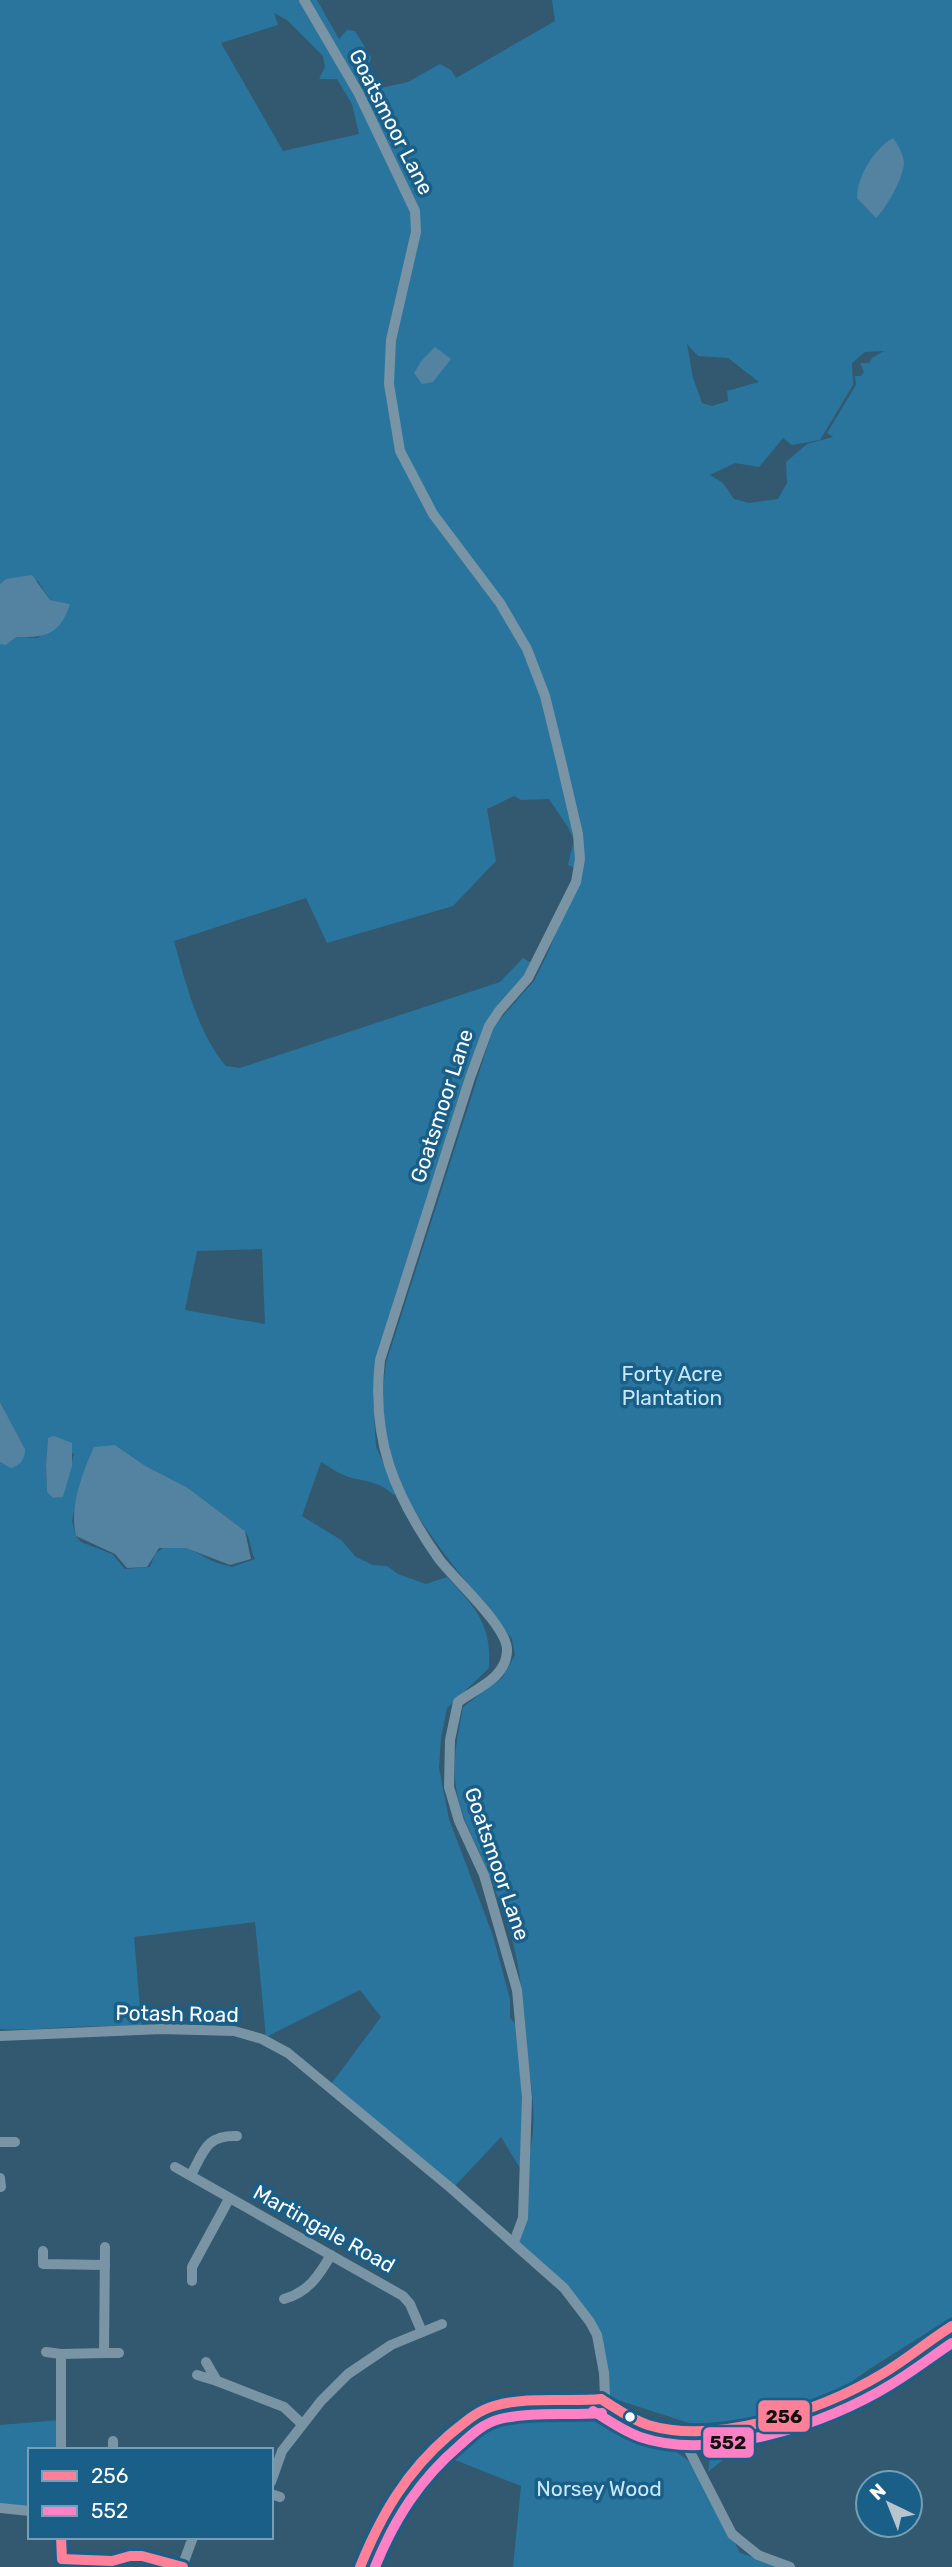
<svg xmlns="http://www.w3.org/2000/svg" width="952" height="2567" font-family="Rubik,sans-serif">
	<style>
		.green { fill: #2a759e; fill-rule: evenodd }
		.water { fill: #5383a0 }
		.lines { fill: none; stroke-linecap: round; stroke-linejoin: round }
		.minor { stroke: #7994a4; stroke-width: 10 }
		.bus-1-casing { stroke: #195f88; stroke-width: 16 }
		.bus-2-casing { stroke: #195f88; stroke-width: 16 }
		.bus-1 { stroke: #ff8098; stroke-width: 10 }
		.bus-2 { stroke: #ff80c5; stroke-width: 10 }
		.bus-dot { fill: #fff; stroke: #195f88; stroke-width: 2.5 }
		.labels { text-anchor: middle; stroke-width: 7; stroke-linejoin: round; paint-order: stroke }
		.street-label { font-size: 21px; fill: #fff; stroke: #195f88 }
		.park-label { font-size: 21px; fill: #c7e8f9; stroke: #195f88 }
		.line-badge { stroke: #195f88; stroke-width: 2.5 }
		.pale-badge-label { font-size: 19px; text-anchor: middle; font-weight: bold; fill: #111 }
	</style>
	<rect width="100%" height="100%" fill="#32596f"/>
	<g class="green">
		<path d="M0 0H317L339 39 347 30 355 31 371 57 366 76 376 89 408 82 440 64 451 70 456 78 555 21 552 0H952V2317L874 2366 810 2410 756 2422 751 2437 708 2472 714 2431 605 2396 597 2335 564 2288 514 2242 523 2218V2173L501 2137 452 2189 329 2087 381 2017 360 1990 266 2037 255 1922 134 1937 142 2031C95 2020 48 2032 0 2029V1462L3 1464 25 1449 0 1402V640L16 637 38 638 70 604 50 600 38 581 6 579 0 584ZM274 13 287 20 323 56 325 67 319 79H337L352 104 359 134 283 151 221 43 278 25ZM687 344 698 356 728 358 759 382 727 391 728 401 712 406 702 403 693 378ZM884 351 872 358 869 363H860L864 372 861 376H855L856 385 827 433 833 437 807 444 786 462 787 483 778 499 749 503 734 499 723 483 710 475 735 463 759 467 783 438 792 445 820 440 853 385 852 363 865 352ZM514 796 521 800 549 799 568 827 574 840 568 865 578 869 585 860 547 955 534 981 494 1026 386 1363C383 1384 380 1428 386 1448 407 1519 468 1581 512 1639L515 1655 502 1678 463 1707C458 1733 452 1761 456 1787 460 1818 477 1844 488 1872 497 1895 506 1919 513 1943 523 1982 524 2020 528 2060 533 2100 539 2131 524 2170L520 2029 510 2018V1999L493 1936 449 1819 439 1768 441 1738 447 1708 489 1668C492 1624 475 1607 447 1577L426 1584 398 1574 387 1566 373 1565 356 1557 341 1540 302 1516 321 1462C331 1468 341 1475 352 1478 370 1482 379 1482 394 1495L397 1491 376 1447 373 1399 489 1026 535 965 523 958 500 982 240 1068 226 1066C198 1034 185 981 174 941L306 898 327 943 453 906 496 861 487 809ZM262 1249 265 1324 185 1310 197 1251ZM48 1439 74 1454 63 1497 53 1498 47 1492 46 1465ZM115 1445 144 1465 188 1488 245 1531C251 1538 250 1550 255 1559L232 1567 214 1562 186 1547H164L155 1554 150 1567 125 1569 112 1554 81 1542 76 1536 72 1521 81 1479Z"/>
		<polygon points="602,2402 630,2417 698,2468 740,2553 785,2567 513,2567 521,2486 430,2450 496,2405"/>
		<polygon points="60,2420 61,2450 30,2450 30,2511 0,2508 0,2425"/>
	</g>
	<g class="water">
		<path d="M893 138C898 145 904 155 904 164 902 180 887 207 876 218L857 198C857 176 874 149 893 138Z"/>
		<polygon points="435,347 451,359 433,382 422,384 414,373 422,360"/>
		<path d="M32 575 50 600 70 604C60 634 47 638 16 637L6 645 0 644V584L6 579Z"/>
		<path d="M0 1402 25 1449C25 1459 21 1465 11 1468L0 1462Z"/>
		<polygon points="54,1436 72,1443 72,1466 63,1497 53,1498 47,1492 46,1465 48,1438"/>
		<path d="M115 1445 144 1465 188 1488 245 1531 251 1559 230 1565 186 1548H159L147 1567 127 1568 115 1554 76 1536C69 1506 82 1474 94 1447Z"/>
	</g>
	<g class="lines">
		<g class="minor">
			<path d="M304 0 359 94 415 211 416 232 391 340 389 384 400 451 433 514 500 603 527 649 545 696 560 757 578 834 580 859 576 882 528 978 499 1011 489 1026 470 1078 380 1360C371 1439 394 1495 439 1559 454 1579 509 1628 507 1651 506 1678 477 1688 458 1702L450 1740 449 1787 459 1821 484 1875 517 1990 527 2098 523 2218 514 2242"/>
			<path d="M0 2036 162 2029 234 2031 262 2039 288 2053 452 2189 564 2288 590 2322 597 2335 604 2373 605 2396 601 2399C566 2403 528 2397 494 2406 477 2411 466 2421 453 2432 403 2473 383 2507 360 2567"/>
			<polyline points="0,2142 15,2142"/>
			<polyline points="175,2167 403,2296 410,2304 422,2332"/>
			<path d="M191 2175C204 2151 206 2135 237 2136"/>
			<polyline points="0,2178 1,2187"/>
			<polyline points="43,2251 43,2264 105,2265"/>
			<polyline points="192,2281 192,2267 229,2199"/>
			<path d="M284 2299C309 2292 319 2275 331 2255"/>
			<polyline points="46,2352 61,2354"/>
			<polyline points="104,2353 119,2353"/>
			<polyline points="206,2362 217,2381 284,2407 302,2424"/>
			<polyline points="197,2375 217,2381"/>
			<polyline points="601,2399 630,2417 652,2426 688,2448 732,2534 758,2555 790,2567"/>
			<polyline points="652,2426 714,2431 810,2410 882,2374 952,2326"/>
			<polyline points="61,2450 61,2354 104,2353 105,2247"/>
			<polyline points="113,2450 113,2441"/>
			<polyline points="271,2482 282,2451 321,2401 348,2374 391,2345 442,2324"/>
			<polyline points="271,2494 280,2497"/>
			<polyline points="0,2508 30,2511"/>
			<polyline points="61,2537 62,2559 112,2561 130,2556 142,2556 183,2567"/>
			<polyline points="182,2567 193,2537"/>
		</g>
		<defs>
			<g id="bus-1">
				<path d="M601 2399C616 2408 630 2419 648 2425 717 2446 822 2410 882 2374 906 2360 928 2341 952 2326"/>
				<polyline points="61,2537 62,2559 112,2561 130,2556 142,2556 183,2567"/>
				<path d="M360 2567C381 2515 406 2472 449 2435 463 2424 476 2411 494 2406 528 2396 566 2402 601 2399"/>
			</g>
			<g id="bus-2">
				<path d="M593 2411C608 2420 623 2431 640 2437 713 2462 827 2424 890 2385 912 2372 931 2357 952 2343"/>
				<path d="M375 2567C395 2518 420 2479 460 2445 472 2434 484 2423 500 2419 533 2411 569 2416 602 2413"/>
			</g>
		</defs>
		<use href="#bus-1" class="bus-1-casing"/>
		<use href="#bus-2" class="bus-2-casing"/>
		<use href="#bus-1" class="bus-1"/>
		<use href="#bus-2" class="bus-2"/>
	</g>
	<circle class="bus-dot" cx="630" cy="2417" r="6"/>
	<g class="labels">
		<g class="street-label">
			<text transform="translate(391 122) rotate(63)" y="7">Goatsmoor Lane</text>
			<text transform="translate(442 1106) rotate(-72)" y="7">Goatsmoor Lane</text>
			<text transform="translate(497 1864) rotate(71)" y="7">Goatsmoor Lane</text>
			<text transform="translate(177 2014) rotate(1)" y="7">Potash Road</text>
			<text transform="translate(324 2229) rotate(29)" y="7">Martingale Road</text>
		</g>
		<g class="park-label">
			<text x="672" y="1381">Forty Acre<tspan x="672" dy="24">Plantation</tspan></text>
			<text x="599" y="2496">Norsey Wood</text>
		</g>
	</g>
	<g class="line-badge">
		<rect x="757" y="2399" width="54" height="34" rx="7" fill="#ff8098"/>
		<rect x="702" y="2426" width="53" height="33" rx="7" fill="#ff80c5"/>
	</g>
	<g class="pale-badge-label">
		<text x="784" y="2423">256</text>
		<text x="728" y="2449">552</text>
	</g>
	<rect x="28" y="2448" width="245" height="91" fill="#195f88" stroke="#759fb8" stroke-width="2"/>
	<rect x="42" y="2471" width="35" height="10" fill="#ff8098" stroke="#759fb8" stroke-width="2"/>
	<text x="91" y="2483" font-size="21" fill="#ffffff">256</text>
	<rect x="42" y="2506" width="35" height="10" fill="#ff80c5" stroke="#759fb8" stroke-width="2"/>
	<text x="91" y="2518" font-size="21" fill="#ffffff">552</text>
	<g transform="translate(889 2504) rotate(317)"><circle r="33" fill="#195f88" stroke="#759fb8" stroke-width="2"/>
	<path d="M0-5L12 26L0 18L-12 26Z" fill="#b7c5cd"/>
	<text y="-10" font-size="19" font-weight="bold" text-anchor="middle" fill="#ffffff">N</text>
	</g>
</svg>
